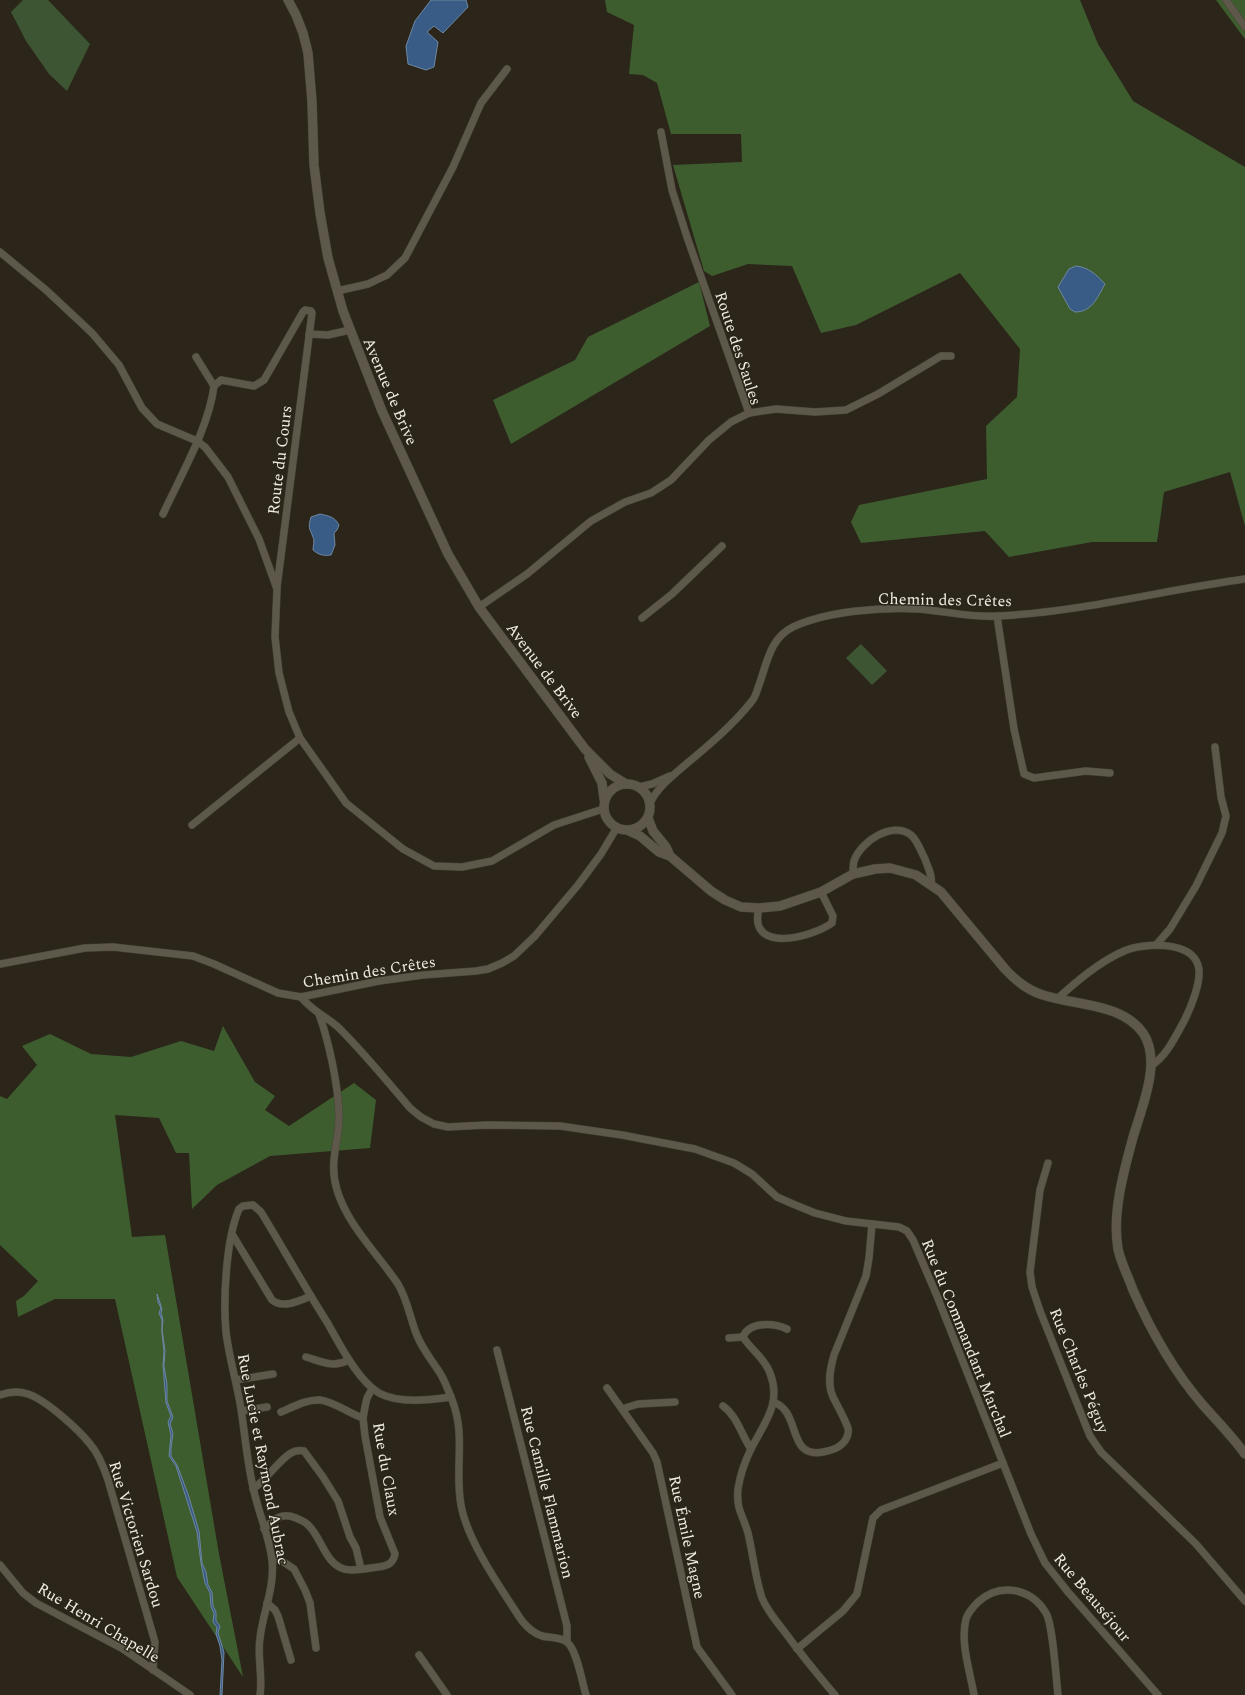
<svg xmlns="http://www.w3.org/2000/svg" width="1245" height="1695" font-family="Spectral,serif">
	<style>
		.green { fill: #3d5532 }
		.forest { fill: #3e5d2f }
		.water { fill: #385c85; stroke: #6f87a1 }
		.lines { fill: none; stroke-linecap: round; stroke-linejoin: round }
		.minor-casing { stroke: #48443a; stroke-width: 8 }
		.tertiary-casing { stroke: #48443a; stroke-width: 10 }
		.minor { stroke: #5d5849; stroke-width: 7 }
		.tertiary { stroke: #5d5849; stroke-width: 9 }
		.labels { text-anchor: middle; stroke-width: 3; stroke-linejoin: round; paint-order: stroke }
		.street-label { font-size: 16px; fill: #efece3; stroke: #2b2619 }
	</style>
	<rect width="100%" height="100%" fill="#2b2619"/>
	<g class="green">
		<polygon points="23,0 48,0 90,44 67,91 49,74 26,41 11,12"/>
		<polygon points="861,644 887,671 872,685 846,658"/>
	</g>
	<g class="forest">
		<polygon points="605,0 1080,0 1098,44 1133,101 1245,167 1245,526 1230,472 1164,492 1157,542 1092,542 1009,557 985,531 861,543 851,522 859,505 987,479 986,426 1017,397 1020,349 960,273 856,325 821,333 792,266 748,264 712,276 704,271 673,165 742,162 741,134 671,134 657,83 643,75 629,74 634,25 607,12"/>
		<polygon points="1216,0 1245,0 1245,39"/>
		<polygon points="699,282 710,326 511,444 493,400 575,360 588,337"/>
		<polygon points="223,1026 255,1082 275,1096 265,1110 289,1126 354,1083 376,1100 370,1148 270,1156 217,1185 192,1209 189,1153 176,1153 159,1118 115,1115 132,1237 165,1235 219,1554 243,1677 177,1577 115,1299 55,1299 18,1317 16,1301 24,1296 38,1281 0,1245 0,1096 7,1099 37,1065 22,1046 50,1034 91,1054 131,1057 181,1041 214,1051"/>
	</g>
	<g class="water">
		<polygon points="431,0 466,0 468,7 443,33 434,26 427,32 438,42 434,67 426,70 408,64 406,46 415,21"/>
		<path d="M1076 266C1088 267 1097 275 1105 284 1097 298 1092 312 1075 312L1070 309 1058 287 1069 269Z"/>
		<path d="M320 514C329 516 335 517 339 525L337 530 334 533 335 545 331 555C323 556 319 555 313 550 313 546 315 540 313 537 309 527 308 528 311 517Z"/>
		<polygon points="157,1294 162,1309 161,1313 163,1320 162,1329 165,1351 164,1366 167,1384 167,1401 173,1417 170,1424 173,1433 171,1448 171,1456 177,1465 188,1494 199,1531 202,1563 206,1572 208,1585 212,1592 213,1606 216,1612 216,1621 220,1626 218,1633 224,1652 222,1695 220,1695 222,1660 220,1646 216,1634 217,1627 213,1622 214,1613 211,1607 210,1593 205,1583 201,1563 197,1532 176,1466 169,1456 171,1435 168,1422 171,1416 166,1403 163,1365 164,1351 162,1333 162,1320 159,1313 161,1308 158,1302"/>
	</g>
	<g class="lines">
		<defs>
			<g id="minor">
				<polyline points="1226,0 1245,27"/>
				<polyline points="0,252 46,290 92,333 119,365 142,408 157,424 197,441 205,447 228,477 259,539 277,589 275,637 279,673 289,712 300,738 346,803 403,849 434,866 462,867 492,861 554,825 603,809"/>
				<polyline points="337,291 368,284 387,275 405,258 453,167 481,103 507,69"/>
				<polyline points="309,334 328,335 350,330"/>
				<polyline points="196,357 214,386"/>
				<polyline points="749,413 776,409 815,412 846,410 878,394 941,356 951,356"/>
				<path d="M163 514C181 475 209 427 214 386L221 380 254 386 264 380 303 312 305 310 311 311 312 313 277 587"/>
				<polyline points="479,607 527,574 591,521 625,502 651,493 671,480 709,440 731,422 749,413 687,237 672,190 661,132"/>
				<polyline points="997,616 1014,729 1024,774 1034,778 1086,771 1110,773"/>
				<polyline points="642,618 672,594 722,546"/>
				<polyline points="639,787 652,784 670,776"/>
				<path d="M650 803C658 787 671 777 685 765 708 746 733 725 752 701 756 696 757 690 759 685 767 663 770 638 793 627 827 611 881 607 919 609 945 611 972 618 998 616 1081 612 1163 590 1245 579"/>
				<polyline points="192,825 300,738"/>
				<path d="M853 874C853 870 853 865 854 861 861 841 892 821 911 835 918 841 921 852 925 859 928 868 933 876 931 885"/>
				<path d="M759 908C747 954 811 938 832 923L833 916 821 892"/>
				<polyline points="1156,945 1170,929 1196,886 1222,833 1226,816 1221,797 1215,747"/>
				<polyline points="0,964 85,948 113,947 193,956 214,964 278,993 301,997 379,981 423,975 476,971 488,969 502,963 514,956 535,936 578,885 601,854 616,829"/>
				<path d="M301 997C313 1012 326 1016 339 1028 364 1053 387 1081 410 1108L421 1117 434 1124 448 1127 486 1125 560 1126 622 1135 695 1149 734 1163 752 1174 777 1197 793 1204 815 1213 846 1221 899 1227 907 1231 913 1240 937 1296 1031 1534 1045 1563 1068 1592 1158 1695"/>
				<path d="M1057 999C1077 981 1099 962 1124 951 1143 943 1190 940 1198 965 1203 979 1190 1010 1183 1023 1174 1039 1167 1055 1151 1066"/>
				<path d="M319 1014C329 1042 338 1084 339 1114 340 1141 328 1161 337 1190 348 1226 377 1253 398 1284 407 1299 410 1317 416 1333 421 1347 430 1358 438 1370 444 1378 447 1388 451 1397 467 1436 454 1466 461 1505 467 1541 502 1590 522 1621 528 1628 533 1633 542 1636 550 1638 560 1637 567 1642 577 1650 582 1682 586 1695"/>
				<polyline points="1048,1163 1040,1190 1030,1272 1032,1287 1040,1311 1090,1436 1101,1452 1196,1544 1245,1601"/>
				<path d="M232 1234 272 1300C283 1309 299 1301 311 1296"/>
				<path d="M787 1329C774 1323 749 1321 743 1337 751 1350 764 1357 770 1373 782 1404 764 1423 751 1449 745 1461 740 1476 738 1489 736 1510 743 1515 748 1533 753 1554 755 1577 762 1598 767 1610 776 1621 784 1631 800 1653 817 1674 835 1695"/>
				<polyline points="729,1338 743,1337"/>
				<polyline points="497,1350 567,1626 567,1642"/>
				<path d="M306 1357C323 1362 333 1368 349 1360"/>
				<polyline points="236,1380 273,1374"/>
				<polyline points="607,1388 653,1453 657,1462 697,1647 732,1695"/>
				<path d="M0 1395C8 1392 19 1391 28 1394 46 1400 78 1429 90 1444 99 1454 104 1468 108 1480L155 1642 153 1670"/>
				<path d="M773 1402C802 1411 786 1459 823 1452 829 1451 838 1448 842 1444 847 1440 849 1433 848 1428 844 1417 838 1407 833 1397 827 1384 830 1369 834 1355L866 1276 869 1258 872 1224"/>
				<path d="M723 1406C737 1416 741 1434 751 1449"/>
				<polyline points="622,1409 638,1404 675,1402"/>
				<polyline points="242,1411 267,1407"/>
				<path d="M281 1412C293 1407 307 1399 320 1400 333 1401 350 1414 363 1418"/>
				<path d="M253 1489C267 1479 279 1460 291 1453 296 1450 299 1450 304 1451L323 1477 338 1501 350 1537 356 1548 361 1569"/>
				<path d="M264 1529C274 1519 282 1512 296 1518 300 1520 304 1521 307 1524 321 1535 324 1563 344 1569 353 1572 368 1568 378 1567 387 1566 393 1564 395 1554L380 1517 365 1436 363 1418 365 1407 367 1398 372 1389"/>
				<polyline points="272,1559 282,1561 294,1569 305,1590 310,1603 316,1648"/>
				<polyline points="0,1565 23,1593 36,1603 123,1649 190,1695"/>
				<polyline points="267,1603 275,1610 278,1616 291,1660"/>
				<polyline points="797,1649 843,1611 857,1594 873,1518 881,1510 1003,1463"/>
				<polyline points="419,1655 447,1695"/>
				<path d="M260 1695C263 1676 257 1657 260 1638 263 1612 275 1587 272 1560 269 1535 258 1512 253 1487 247 1461 245 1435 241 1409 237 1383 229 1358 226 1332 223 1300 226 1239 239 1209L243 1206 253 1205 261 1212C283 1248 304 1286 327 1322 339 1343 358 1381 379 1393 399 1404 429 1400 451 1397"/>
				<path d="M974 1695C970 1671 960 1643 966 1619 968 1613 973 1607 978 1602 1000 1582 1031 1588 1046 1613 1053 1625 1056 1678 1058 1695"/>
			</g>
			<g id="tertiary">
				<polyline points="288,0 296,15 303,33 308,53 312,102 314,165 320,213 328,258 343,311 382,411 448,554 479,607 585,749 610,774 626,784"/>
				<polyline points="589,757 602,783 604,799"/>
				<circle cx="627" cy="807" r="23"/>
				<polyline points="648,818 653,831 666,847 670,856"/>
				<path d="M629 831 640 836 659 852 670 856 711 891 725 900 741 907 759 908 780 906 821 892 853 874 875 869 890 868 916 875 941 892 1005 969C1015 980 1026 989 1040 994 1073 1006 1121 1002 1143 1033 1163 1062 1140 1111 1132 1141 1123 1174 1112 1215 1118 1249 1121 1263 1128 1276 1133 1290 1151 1331 1173 1370 1202 1404 1217 1421 1232 1436 1245 1454"/>
			</g>
		</defs>
		<use href="#minor" class="minor-casing"/>
		<use href="#tertiary" class="tertiary-casing"/>
		<use href="#minor" class="minor"/>
		<use href="#tertiary" class="tertiary"/>
	</g>
	<g class="labels">
		<g class="street-label">
			<text transform="translate(739 348) rotate(72)" y="6">Route des Saules</text>
			<text transform="translate(391 391) rotate(67)" y="6">Avenue de Brive</text>
			<text transform="translate(279 460) rotate(-83)" y="6">Route du Cours</text>
			<text transform="translate(945 599) rotate(1)" y="6">Chemin des Crêtes</text>
			<text transform="translate(545 670) rotate(53)" y="6">Avenue de Brive</text>
			<text transform="translate(369 971) rotate(-9)" y="6">Chemin des Crêtes</text>
			<text transform="translate(967 1338) rotate(68)" y="6">Rue du Commandant Marchal</text>
			<text transform="translate(1080 1370) rotate(68)" y="6">Rue Charles Péguy</text>
			<text transform="translate(264 1459) rotate(79)" y="6">Rue Lucie et Raymond Aubrac</text>
			<text transform="translate(387 1469) rotate(80)" y="6">Rue du Claux</text>
			<text transform="translate(548 1492) rotate(76)" y="6">Rue Camille Flammarion</text>
			<text transform="translate(137 1534) rotate(73)" y="6">Rue Victorien Sardou</text>
			<text transform="translate(688 1537) rotate(78)" y="6">Rue Émile Magne</text>
			<text transform="translate(1093 1597) rotate(50)" y="6">Rue Beauséjour</text>
			<text transform="translate(99 1622) rotate(31)" y="6">Rue Henri Chapelle</text>
		</g>
	</g>
</svg>
